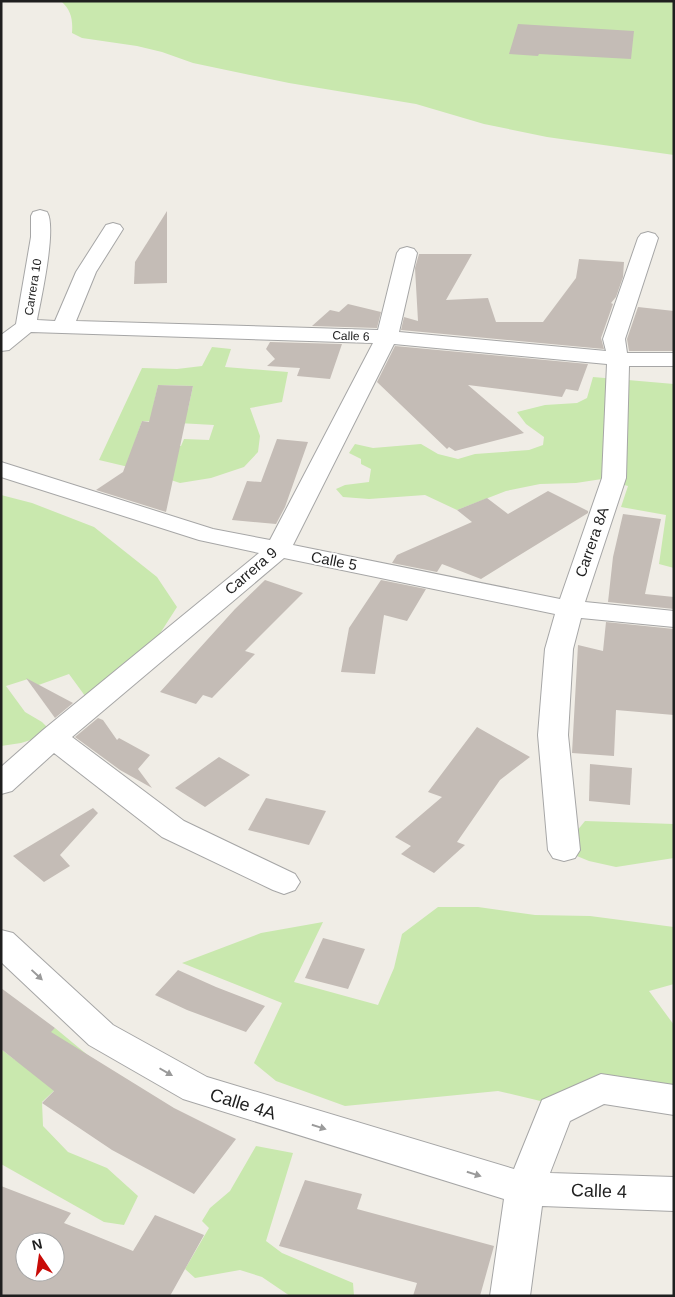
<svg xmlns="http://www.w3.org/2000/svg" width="675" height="1297" font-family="Helvetica,sans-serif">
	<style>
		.grass { fill: #c9e8ae; fill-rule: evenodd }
		.building { fill: #c4bcb6; fill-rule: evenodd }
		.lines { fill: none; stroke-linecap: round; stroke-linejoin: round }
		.street-casing { stroke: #a6a6a6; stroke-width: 2 }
		.street { fill: #fff; fill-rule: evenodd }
		.oneway { fill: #9a9a9a }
		.labels { text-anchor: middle; stroke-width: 4; stroke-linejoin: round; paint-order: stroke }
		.far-street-label { font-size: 12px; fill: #1f1f1f; stroke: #fff }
		.street-label { font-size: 15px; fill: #1f1f1f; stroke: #fff }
		.near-street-label { font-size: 18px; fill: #1f1f1f; stroke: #fff }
	</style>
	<rect width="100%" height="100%" fill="#f0ede6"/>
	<g class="grass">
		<path d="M61 1H674V155L547 137 484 124 416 104 289 83 193 63 162 52 137 46 82 38 72 33C73 19 71 10 61 1Z"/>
		<path d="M212 347 231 349 225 367 288 372 282 402 250 408 260 436 258 452 244 467 211 478 180 483 137 469 99 460 142 368 177 369 202 366ZM158 385 193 386 188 409 153 408ZM142 421 214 425 209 440 184 439 181 446 134 444Z"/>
		<polygon points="593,377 674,384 674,568 659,564 666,515 621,507 628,486 602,479 576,483 540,484 506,491 457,510 425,495 369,499 343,497 336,489 345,485 369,482 371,469 361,464 361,459 349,453 355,444 373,448 421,444 438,454 458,459 475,454 529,450 543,445 544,437 526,424 517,412 545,405 577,403 587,398"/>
		<polygon points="1,495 32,503 94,527 157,577 177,607 159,635 88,700 69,674 33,687 28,679 6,686 25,712 42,722 53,733 21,743 1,746"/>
		<polygon points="585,821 674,824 674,858 616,867 589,861 572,854 572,837"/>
		<polygon points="438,907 478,907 535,915 590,916 674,927 674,984 649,991 674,1025 674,1106 619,1101 553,1104 498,1091 345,1106 276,1081 254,1063 282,1003 182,963 261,933 323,922 294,982 378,1005 394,968 402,934"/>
		<polygon points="55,1028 90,1057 42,1102 43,1126 68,1152 107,1168 138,1196 124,1225 104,1222 1,1164 1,1049 15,1060"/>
		<polygon points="256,1146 293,1153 266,1241 282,1253 353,1283 354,1296 290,1296 262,1277 240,1270 195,1278 185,1269 209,1228 202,1221 210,1208 230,1191"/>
	</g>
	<g class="building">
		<polygon points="518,24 634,31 631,59 539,54 538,56 509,54"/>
		<polygon points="167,211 167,283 134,284 135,262"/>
		<polygon points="419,254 472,254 446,300 488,298 496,322 543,322 576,278 579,259 624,262 623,277 616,297 611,303 613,304 601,338 604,349 401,330 404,317 418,321 415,268"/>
		<polygon points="348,304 381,312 377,328 312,326 330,310 339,312"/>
		<polygon points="638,307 674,311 674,351 629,351 627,339"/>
		<polygon points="270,342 342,344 330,379 297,376 300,368 267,366 275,359 266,349"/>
		<polygon points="395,346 588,364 578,391 566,389 562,397 468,385 524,433 455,451 449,447 447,449 377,382"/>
		<polygon points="158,385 193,386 166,512 96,490 123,472 142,421 149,422"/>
		<polygon points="277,439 308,442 285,507 276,524 232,520 247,481 261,482"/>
		<polygon points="548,491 588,511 588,513 481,579 442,564 437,572 392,563 397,555 472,522 457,510 487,498 508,514"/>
		<polygon points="623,514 661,519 645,594 674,597 674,609 608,602 613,557"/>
		<polygon points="265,580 303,593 245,651 255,654 212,698 203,695 196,704 160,692 235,609"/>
		<polygon points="381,580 426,589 407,621 384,615 375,674 341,672 349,628"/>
		<polygon points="606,622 674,629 674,715 616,710 614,756 572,753 578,645 603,651"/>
		<polygon points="26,678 73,703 55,718"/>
		<polygon points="98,718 103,720 117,740 119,738 150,755 138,769 152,788 120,770 75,737"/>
		<polygon points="477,727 530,757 500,780 457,842 465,845 434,873 401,854 411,846 395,837 442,797 428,792"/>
		<polygon points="219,757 250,775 205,807 175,788"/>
		<polygon points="590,764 632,768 630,805 589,801"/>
		<polygon points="266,798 326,811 309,845 248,830"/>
		<polygon points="93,808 98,813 60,855 70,866 44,882 13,856"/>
		<polygon points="323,938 365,949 348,989 305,978"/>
		<polygon points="178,970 216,987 265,1006 246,1032 187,1010 155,995"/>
		<polygon points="1,988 55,1028 51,1032 174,1108 236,1139 194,1194 112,1150 42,1103 54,1091 1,1049"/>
		<polygon points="305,1180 362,1194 357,1209 494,1246 480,1296 413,1296 417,1283 279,1246"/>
		<path d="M1 1186 71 1213 64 1223 133 1251 155 1215 204 1235 170 1296H1ZM25 1242H55V1272H25Z"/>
	</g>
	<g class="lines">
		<defs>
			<g id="street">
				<path d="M40 210 47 212C57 227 41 299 37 320L55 321 76 272 106 225 113 223 120 225 123 229 96 272 76 321 378 330 397 253 400 249 407 247 414 249 417 253 399 332 606 351 603 339 638 238 641 234 648 232 655 234 658 238 625 339 627 353H674V366H629L626 478 585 602 674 611V627L581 618 573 649 568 735 580 850 575 858 564 861 553 858 548 850 538 735 545 649 555 614 284 558 72 737 184 821 295 874 300 882 295 890 284 894 273 890 162 837 54 753 12 791 1 794V767L43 730 259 553 199 540 1 477V462L213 529 270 540 373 343 31 332 9 350 1 351V335L16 324 31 237V216L33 212ZM394 344 607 364 602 478 560 599 293 545Z"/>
				<polygon points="1,930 13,933 113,1025 207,1077 514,1169 542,1100 601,1074 674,1085 674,1115 604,1104 570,1121 550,1173 674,1177 674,1211 542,1206 530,1296 490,1296 504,1199 183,1099 89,1045 1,962"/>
			</g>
		</defs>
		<use href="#street" class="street-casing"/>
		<use href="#street" class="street"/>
	</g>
	<defs><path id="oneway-solid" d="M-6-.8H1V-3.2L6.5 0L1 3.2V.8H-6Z" transform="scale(1.25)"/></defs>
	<g class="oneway">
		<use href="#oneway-solid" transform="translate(37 975) rotate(43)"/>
		<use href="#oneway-solid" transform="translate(166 1072) rotate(30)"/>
		<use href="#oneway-solid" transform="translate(319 1127) rotate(17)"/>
		<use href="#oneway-solid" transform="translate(474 1174) rotate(17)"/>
	</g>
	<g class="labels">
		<g class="far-street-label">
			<text transform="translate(33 287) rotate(-81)" y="4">Carrera 10</text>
			<text transform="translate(351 336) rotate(2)" y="4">Calle 6</text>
		</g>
		<g class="street-label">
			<text transform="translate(592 542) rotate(-71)" y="5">Carrera 8A</text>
			<text transform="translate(334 561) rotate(11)" y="5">Calle 5</text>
			<text transform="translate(251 571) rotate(-41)" y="5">Carrera 9</text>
		</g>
		<g class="near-street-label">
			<text transform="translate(243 1104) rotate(17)" y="6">Calle 4A</text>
			<text transform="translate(599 1191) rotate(2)" y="6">Calle 4</text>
		</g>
	</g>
	<rect width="675" height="1297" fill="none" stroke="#1f1f1f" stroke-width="5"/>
	<g transform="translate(40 1257) rotate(347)"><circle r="24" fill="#ffffff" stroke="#a5a5a5"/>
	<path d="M0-4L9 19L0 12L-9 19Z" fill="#c80b07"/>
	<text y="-8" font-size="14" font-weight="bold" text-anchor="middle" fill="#1f1f1f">N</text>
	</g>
</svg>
